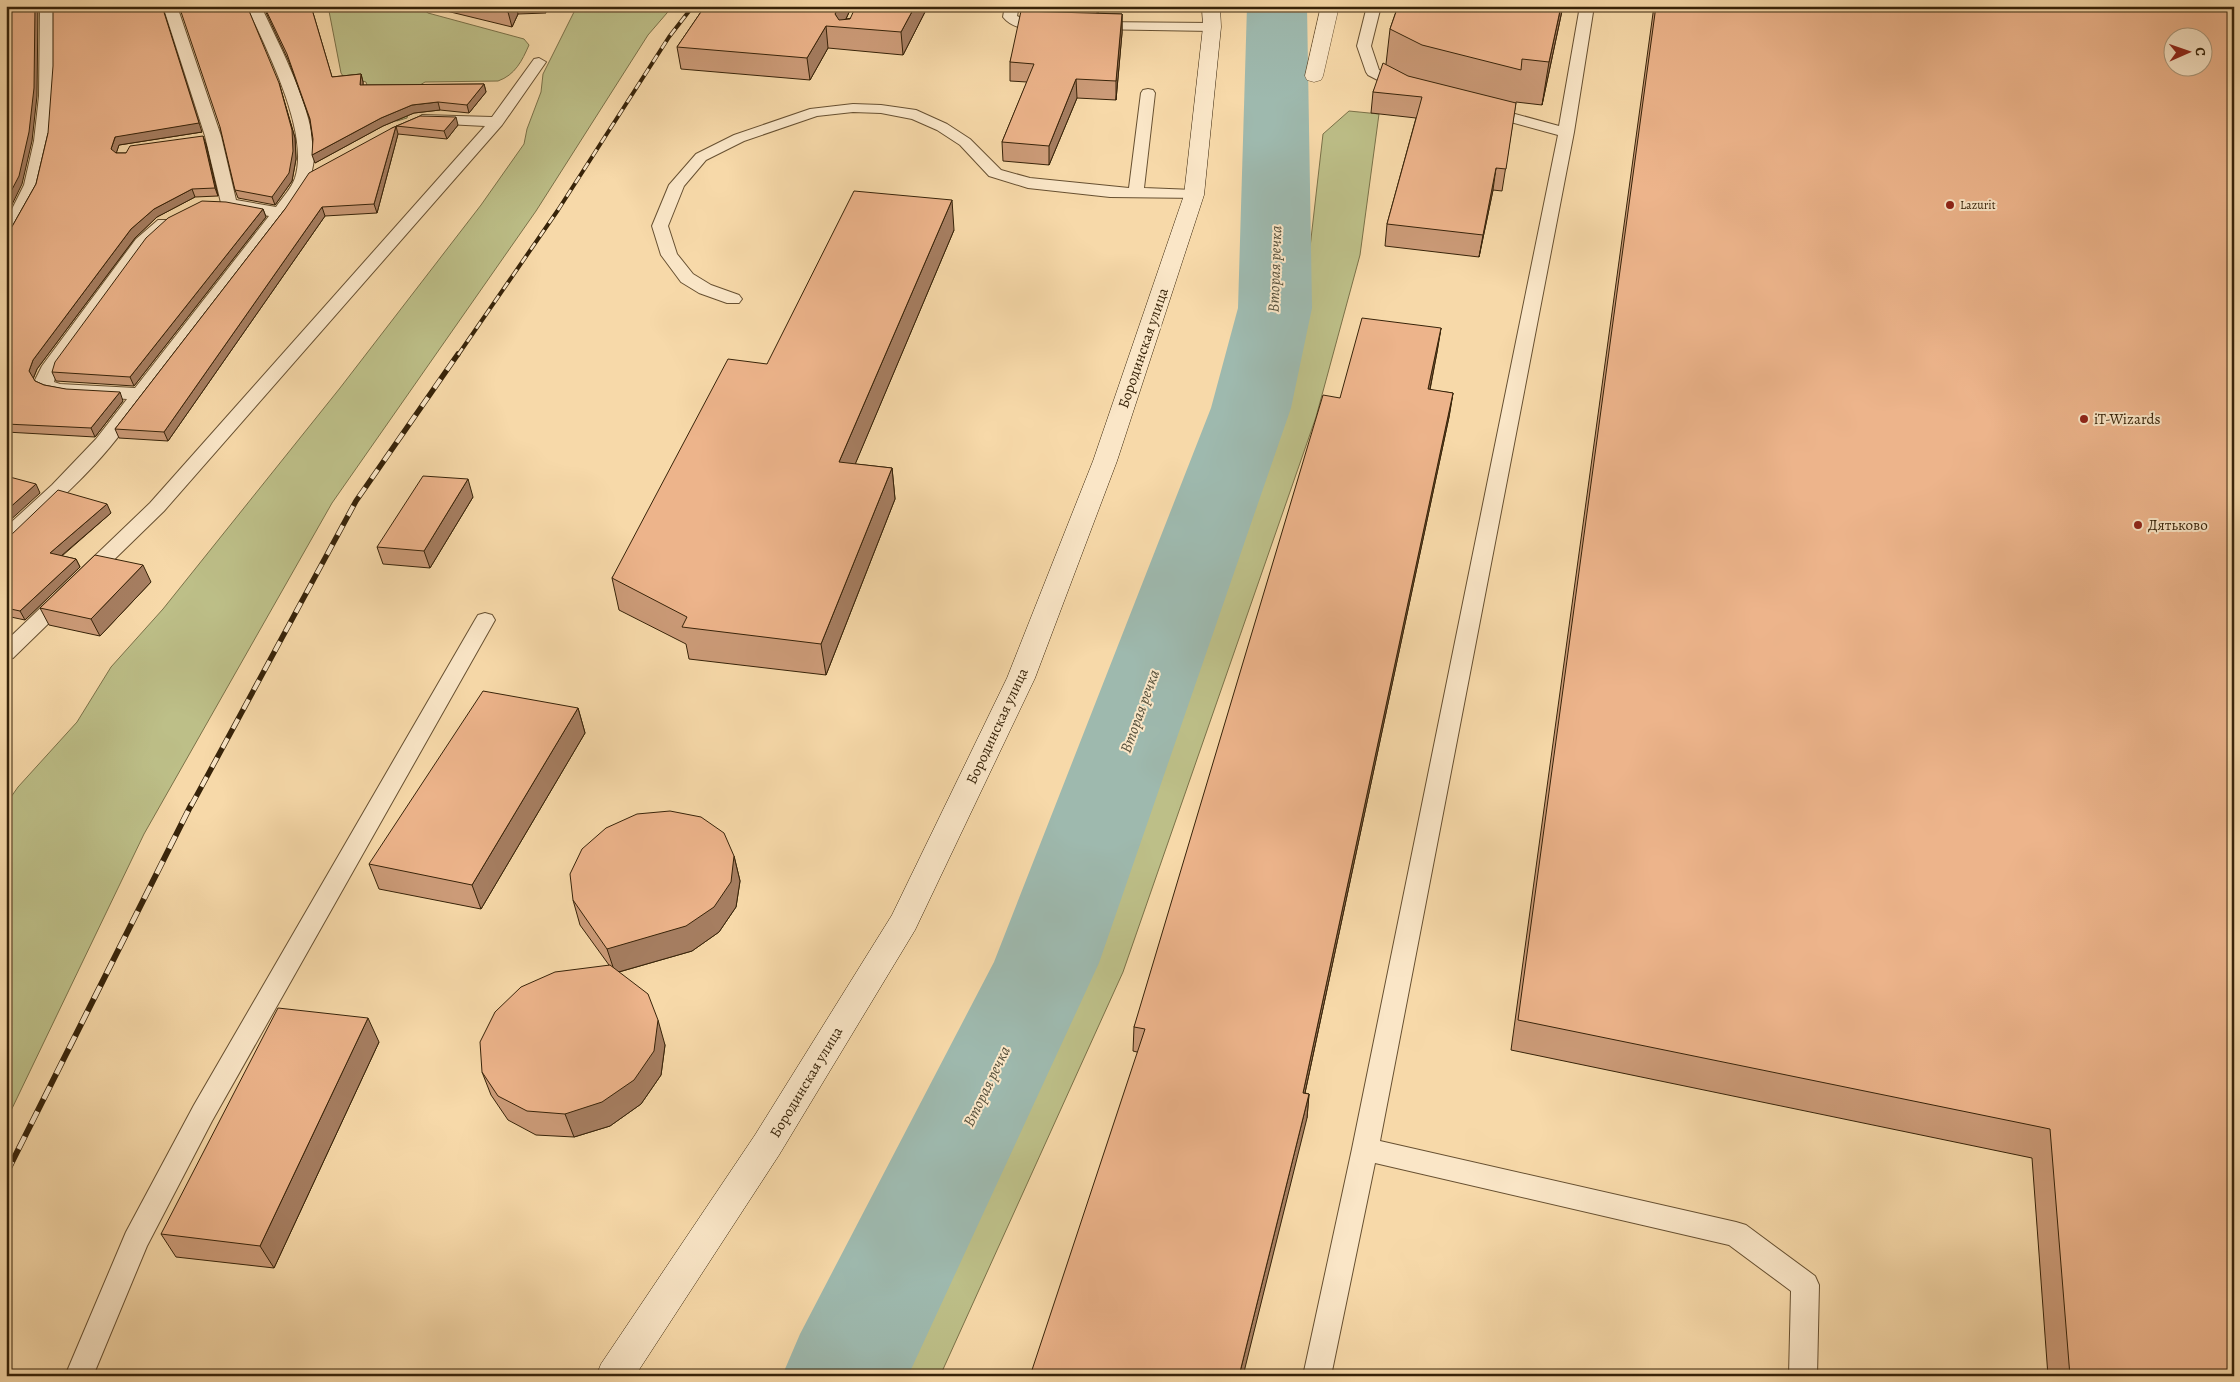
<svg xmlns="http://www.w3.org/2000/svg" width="2240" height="1382" font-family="Alegreya,serif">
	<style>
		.green { fill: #bdbf88; stroke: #7a7148 }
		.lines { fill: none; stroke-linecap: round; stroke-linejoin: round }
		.river { fill: #9eb9ae; fill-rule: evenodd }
		.lane-casing { stroke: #675031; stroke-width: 2 }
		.street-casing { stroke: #675031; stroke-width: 1 }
		.secondary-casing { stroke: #372309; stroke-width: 1 }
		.lane { fill: #fae6c7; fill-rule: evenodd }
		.street { fill: #fae6c7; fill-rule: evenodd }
		.secondary { fill: #fae6c7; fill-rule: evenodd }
		.rail-far2-casing { stroke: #372309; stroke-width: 4 }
		.rail-far1-casing { stroke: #372309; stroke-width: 5.5 }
		.rail-casing { stroke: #372309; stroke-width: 6 }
		.rail-far2 { stroke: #fae6c7; stroke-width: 2.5; stroke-dasharray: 8; stroke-linecap: butt }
		.rail-far1 { stroke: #fae6c7; stroke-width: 4; stroke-dasharray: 11; stroke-linecap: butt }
		.rail { stroke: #fae6c7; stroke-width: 4.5; stroke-dasharray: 14; stroke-linecap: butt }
		.wall { fill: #cc9b78; stroke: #372309 }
		.shaded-wall { fill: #a67e61; stroke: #372309 }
		.building { fill: #edb48b; stroke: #372309; fill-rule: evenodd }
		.poi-dot { fill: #8f2418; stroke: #fae6c7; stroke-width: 2 }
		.labels { text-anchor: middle; stroke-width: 4; stroke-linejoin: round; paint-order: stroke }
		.far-poi-label { font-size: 12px; fill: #372309; stroke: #fae6c7; text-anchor: start }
		.street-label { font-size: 15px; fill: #372309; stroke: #fae6c7 }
		.poi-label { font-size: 15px; fill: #372309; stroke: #fae6c7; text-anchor: start }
		.water-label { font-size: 16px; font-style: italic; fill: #56503b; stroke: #fae6c7 }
	</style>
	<rect width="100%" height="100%" fill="#f7d9a9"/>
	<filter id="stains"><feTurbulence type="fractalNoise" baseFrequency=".004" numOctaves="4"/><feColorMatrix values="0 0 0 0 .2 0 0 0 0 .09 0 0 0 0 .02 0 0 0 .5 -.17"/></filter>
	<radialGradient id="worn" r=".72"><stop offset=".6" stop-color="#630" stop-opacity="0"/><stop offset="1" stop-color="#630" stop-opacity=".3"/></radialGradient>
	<g class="green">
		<path d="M328 6H419L428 13 524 39 529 45C522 61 515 75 498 81L425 82 415 88 407 118 397 121 393 120 371 100 366 82 343 76 341 73Z"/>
		<polygon points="577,6 673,6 648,35 536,211 332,503 144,834 6,1121 6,804 18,787 77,722 111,667 163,609 340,388 481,205 524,144 527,129 541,92 543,74"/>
		<polygon points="1349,111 1379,114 1360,255 1316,417 1123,972 940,1376 888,1376 1076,983 1278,407 1304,300 1323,134"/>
	</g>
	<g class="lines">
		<polygon class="river" points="1247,6 1307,6 1312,308 1291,408 1099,963 908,1376 782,1376 800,1334 994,962 1211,408 1238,308"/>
		<defs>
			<g id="lane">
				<path d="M40 6H54C55 65 58 128 40 185 34 203 23 220 14 236L12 239 6 241V221L24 185 34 141 39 96Z"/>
				<path d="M163 6H177L221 136 236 200 276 207C282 198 291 189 295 178 310 132 266 49 247 6H261C281 49 315 112 314 159 313 167 311 177 307 185 287 222 255 254 230 287 189 340 152 396 110 447 81 482 46 512 13 543L6 544V527L52 485 96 439 127 399 58 394 40 389 35 380 42 366 136 239 158 220H170L172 223 148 245 57 370 54 382 60 384 135 388 269 216 223 206 221 203 205 136Z"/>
				<path d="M1005 6H1019L1017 16C1028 22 1046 16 1054 25L1052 28C1037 32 1013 30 1003 17Z"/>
				<polygon points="1367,6 1381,6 1371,46 1379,70 1409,85 1411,88 1409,91 1399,91 1368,75 1366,72 1357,46"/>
				<polygon points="1580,6 1594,6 1574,132 1380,1141 1736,1222 1746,1225 1815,1276 1819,1285 1817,1376 1789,1376 1791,1291 1729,1245 1375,1163 1331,1376 1303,1376 1352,1149 1558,135 1481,114 1478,111 1481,108 1486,106 1559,126"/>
				<polygon points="2207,6 2234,6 2234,12 2214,10"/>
				<polygon points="1095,22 1212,23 1219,27 1212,31 1090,29 1088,26 1090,23"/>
				<polygon points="539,58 546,62 502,125 164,511 13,658 6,660 6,641 150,503 485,126 427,123 422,121 419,118 422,115 492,117 534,59"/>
				<polygon points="1148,89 1153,90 1155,93 1144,188 1194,190 1200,192 1202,195 1200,198 1110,197 1028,188 989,176 960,145 937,130 912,119 881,113 853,112 817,116 744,141 706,160 684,186 668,226 677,254 693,274 711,285 739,295 742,299 739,303 727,303 699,293 681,282 661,255 652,226 669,185 696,154 734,135 810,109 853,104 881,105 916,110 947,124 970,139 1001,170 1030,178 1129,188 1141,93 1143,90"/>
				<polygon points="485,613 492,615 495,620 212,1121 147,1246 93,1376 65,1376 126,1232 194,1105 475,620 478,615"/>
			</g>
			<polygon id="street" points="1321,6 1339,6 1323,76 1321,80 1314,82 1307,80 1305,76"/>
			<polygon id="secondary" points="1202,6 1220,6 1221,27 1204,195 1117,461 1035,678 915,930 779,1155 635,1376 596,1376 601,1364 755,1135 892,915 1007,678 1093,461 1184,195 1203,27"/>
		</defs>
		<use href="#lane" class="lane-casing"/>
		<use href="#street" class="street-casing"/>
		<use href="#secondary" class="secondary-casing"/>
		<use href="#lane" class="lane"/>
		<use href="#street" class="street"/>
		<use href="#secondary" class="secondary"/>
		<defs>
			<polyline id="rail-far2" points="458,355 558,210 669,37 693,6"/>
			<polyline id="rail-far1" points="191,806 356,501 458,354"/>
			<polyline id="rail" points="6,1174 191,805"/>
		</defs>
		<use href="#rail-far2" class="rail-far2-casing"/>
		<use href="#rail-far1" class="rail-far1-casing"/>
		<use href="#rail" class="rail-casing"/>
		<use href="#rail-far2" class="rail-far2"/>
		<use href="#rail-far1" class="rail-far1"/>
		<use href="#rail" class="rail"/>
	</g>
	<g class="wall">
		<polygon points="263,6 311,6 332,77 361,74 363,82 363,85 484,84 486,92 469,113 440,110 414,113 383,126 315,163 310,120 289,62"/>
		<polygon points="426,6 544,6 546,13 518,14 512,27"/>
		<polygon points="705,6 852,6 846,19 928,6 903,55 828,48 810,80 681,69 677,47"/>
		<polygon points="1024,6 1099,6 1098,13 1122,14 1122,33 1116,100 1077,98 1049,165 1003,161 1002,142 1027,82 1010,81 1010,62 1025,11"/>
		<polygon points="1398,6 1563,6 1542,105 1516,102 1502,191 1493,190 1479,257 1385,246 1387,224 1416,118 1371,113 1373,92 1386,64 1390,29"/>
		<polygon points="1654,6 2188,6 2234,1376 2048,1376 2032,1158 1511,1050"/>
		<polygon points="279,83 295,138 296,159 292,181 275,205 238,198 235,190 220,127"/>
		<polygon points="420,116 458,125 447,139 398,134 377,213 325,216 168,441 119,438 115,429 285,209 392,128"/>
		<polygon points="202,132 119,145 116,153 126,153 206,144 218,196 195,197 157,217 135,238 37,369 33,379 35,381 44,385 123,401 95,437 6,432 6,233 9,232 36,184 48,133"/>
		<polygon points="263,209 266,217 134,386 56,381 52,372"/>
		<polygon points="954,230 855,464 892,468 895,499 826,675 689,659 686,644 619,610 612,578 767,364"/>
		<polygon points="1441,328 1437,352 1430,390 1453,393 1449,417 1305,1093 1309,1094 1307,1118 1137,1052 1133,1051 1134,1027"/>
		<polygon points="473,497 430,568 383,564 377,547"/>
		<polygon points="111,513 62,556 76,559 80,567 25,620 6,616 6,536"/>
		<polygon points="151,582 100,636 49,625 40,608"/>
		<polygon points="578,708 585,733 481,909 379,889 369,864"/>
		<polygon points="734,856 740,881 736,907 719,932 692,951 619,972 665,1045 661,1075 641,1104 610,1126 574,1137 536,1135 508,1120 491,1095 482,1072 609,965 580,925 573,900"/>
		<polygon points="379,1042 274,1268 176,1257 161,1234"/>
	</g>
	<g class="shaded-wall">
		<polygon points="35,6 38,6 37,96 32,141 22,184 6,217 6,201"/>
		<polygon points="162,6 202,132 119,145 115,157 111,149"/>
		<polygon points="511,6 516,6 518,14 512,27 508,12"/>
		<polygon points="839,6 852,6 842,27 835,14"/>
		<polygon points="915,6 928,6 903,55 901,32"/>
		<polygon points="1097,6 1099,6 1097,20"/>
		<polygon points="1561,6 1563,6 1542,105 1549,62"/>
		<polygon points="1122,14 1122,33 1116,100 1116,81"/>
		<polygon points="826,26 828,48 810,80 807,58"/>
		<polygon points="361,74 363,82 363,93 360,85"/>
		<polygon points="1076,79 1077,98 1049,165 1049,146"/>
		<polygon points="279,83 295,138 296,159 292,181 275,205 272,197"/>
		<polygon points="484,84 486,92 469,113 467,105"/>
		<polygon points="438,102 440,110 414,113 383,126 315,163 312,155 381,118 412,105"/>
		<polygon points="456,117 458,125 447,139 444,131"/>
		<polygon points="396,126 398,134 377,213 374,204"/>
		<polygon points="203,136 206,144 218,196 215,188"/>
		<polygon points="1496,168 1493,190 1479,257 1483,235"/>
		<polygon points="192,189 195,197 157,217 135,238 37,369 33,379 29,371 33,360 131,229 154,209"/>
		<polygon points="952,200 954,230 843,493 839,462"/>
		<polygon points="322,207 325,216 168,441 164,432"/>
		<polygon points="263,209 266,217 134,386 130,377"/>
		<polygon points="1441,328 1437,352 1425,414 1428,389"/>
		<polygon points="120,392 123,401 95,437 91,428"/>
		<polygon points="1453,393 1449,417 1300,1116 1303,1093"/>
		<polygon points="892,468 895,499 826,675 821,644"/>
		<polygon points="468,479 473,497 430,568 424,551"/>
		<polygon points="36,484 40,493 6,524 6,511"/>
		<polygon points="107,504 111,513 54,562 50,553"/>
		<polygon points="76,559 80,567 25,620 20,611"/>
		<polygon points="143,565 151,582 100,636 91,619"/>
		<polygon points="578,708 585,733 481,909 472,885"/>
		<polygon points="734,856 740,881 736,907 719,932 692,951 615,973 607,949"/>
		<polygon points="368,1018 379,1042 274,1268 260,1246"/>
		<polygon points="658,1020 665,1045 661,1075 641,1104 610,1126 574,1137 565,1114"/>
		<polygon points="1309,1094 1307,1118 1243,1376 1239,1376"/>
	</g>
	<g class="building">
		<polygon points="6,6 35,6 34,88 29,132 19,176 6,201"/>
		<polygon points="53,6 162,6 199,123 115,137 111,149 116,153 126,153 130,146 203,136 215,188 192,189 154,209 131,229 33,360 29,371 35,381 44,385 66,389 120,392 91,428 6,424 6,233 9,232 36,184 48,133 53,66"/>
		<polygon points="179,6 247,6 279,83 292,130 293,151 289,173 272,197 235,190 220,127"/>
		<polygon points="264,6 311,6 332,77 361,74 360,85 484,84 467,105 438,102 412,105 381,118 312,155 313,139 310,119 287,54"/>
		<polygon points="484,6 511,6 508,12"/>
		<polygon points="705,6 839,6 835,14 839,20 850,19 856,6 915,6 901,32 826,26 807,58 677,47"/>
		<polygon points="1398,6 1561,6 1549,62 1522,59 1521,70 1422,45 1390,29"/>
		<path d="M1656 6H2188L2234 11V1376H2070L2050 1129 1518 1020ZM2172 38H2202V68H2172Z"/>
		<polygon points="1021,11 1122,14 1116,81 1076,79 1049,146 1002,142 1034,64 1010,62"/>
		<polygon points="1383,63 1408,76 1516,103 1506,169 1496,168 1483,235 1387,224 1422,97 1373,92"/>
		<polygon points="420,116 456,117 444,131 396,126 374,204 322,207 164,432 115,429 285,209 309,173 392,128"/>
		<polygon points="854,191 952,200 839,462 892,468 821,644 682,627 687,617 612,578 728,359 767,364"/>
		<polygon points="202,201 226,202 263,209 130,377 52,372 55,362 146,238 168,218"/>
		<polygon points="1362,318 1441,328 1428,389 1453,393 1303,1093 1309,1094 1239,1376 1030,1376 1145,1029 1134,1027 1323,395 1340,398"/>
		<polygon points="6,476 36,484 6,511"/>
		<polygon points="423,476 468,479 424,551 377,547"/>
		<polygon points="58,490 107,504 50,553 76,559 20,611 6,608 6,536 10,536"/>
		<polygon points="95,555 143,565 91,619 40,608"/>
		<polygon points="483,691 578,708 472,885 369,864"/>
		<polygon points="670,811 701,817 724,833 734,856 731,882 714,907 686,926 607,949 573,900 570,874 582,849 606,828 637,814"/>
		<polygon points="610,965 648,994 658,1020 654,1051 634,1080 602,1102 565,1114 527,1111 498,1096 482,1072 480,1042 495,1012 521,987 555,972"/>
		<polygon points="278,1008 368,1018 260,1246 161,1234"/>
	</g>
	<g class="poi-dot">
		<circle cx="1950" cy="205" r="5"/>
		<circle cx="2084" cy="419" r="5"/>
		<circle cx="2138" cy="525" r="5"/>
	</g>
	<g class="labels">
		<g class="far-poi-label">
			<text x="1960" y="209">Lazurit</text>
		</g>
		<g class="street-label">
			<text transform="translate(1143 348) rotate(-71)" y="5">Бородинская улица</text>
			<text transform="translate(997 726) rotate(-65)" y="5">Бородинская улица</text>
			<text transform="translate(806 1082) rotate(-59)" y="5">Бородинская улица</text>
		</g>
		<g class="poi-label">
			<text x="2094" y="424">iT-Wizards</text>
			<text x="2148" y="530">Дятьково</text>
		</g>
		<g class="water-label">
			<text transform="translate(1274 269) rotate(-88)" y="6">Вторая речка</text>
			<text transform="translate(1139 711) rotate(-70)" y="6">Вторая речка</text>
			<text transform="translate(986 1086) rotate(-64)" y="6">Вторая речка</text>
		</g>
	</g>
	<rect width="2240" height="1382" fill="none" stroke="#f7d9a9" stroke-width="25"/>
	<rect x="8" y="8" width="2225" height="1367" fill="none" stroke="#372309" stroke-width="2.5"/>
	<rect x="12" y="12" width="2215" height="1357" fill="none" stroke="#372309"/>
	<g transform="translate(2188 52) rotate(88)"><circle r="24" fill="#fae6c7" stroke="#ac987b"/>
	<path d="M0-4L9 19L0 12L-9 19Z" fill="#8f2418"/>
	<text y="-8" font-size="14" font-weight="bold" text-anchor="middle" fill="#372309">С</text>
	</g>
	<rect width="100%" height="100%" filter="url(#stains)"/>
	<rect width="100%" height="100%" fill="url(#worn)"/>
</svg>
